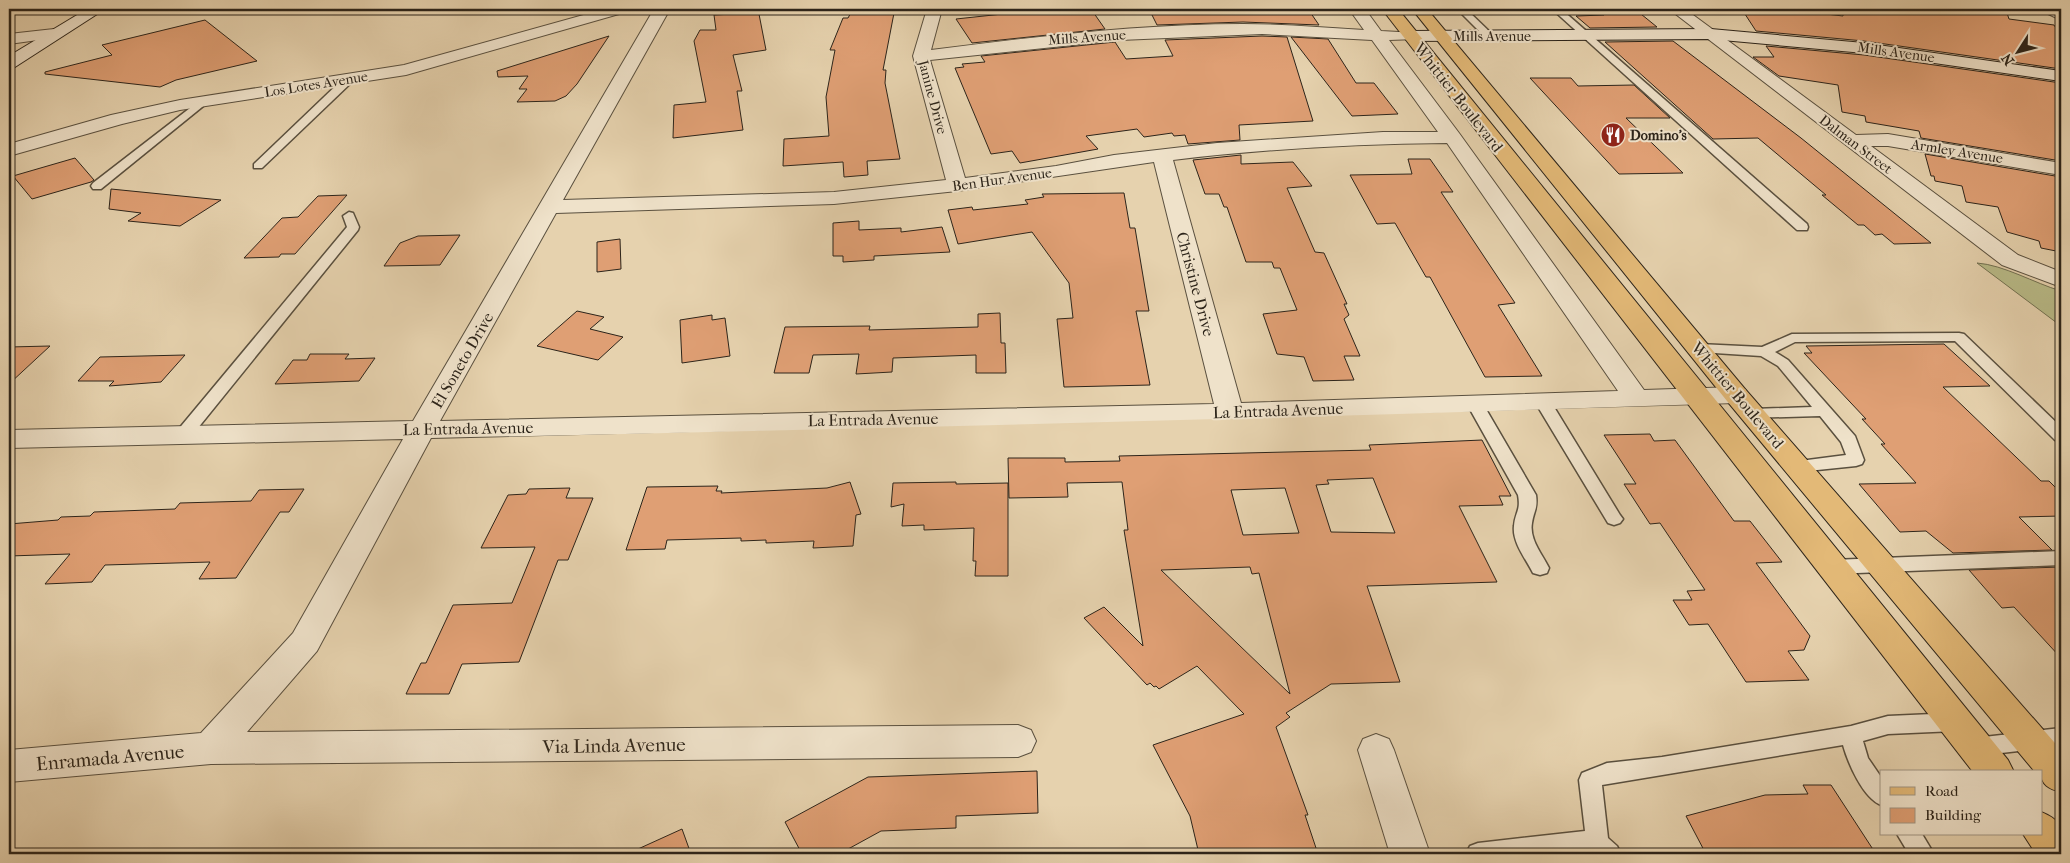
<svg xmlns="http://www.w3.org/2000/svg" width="2070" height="863" font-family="'IM FELL French Canon',serif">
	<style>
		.green { fill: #b9bb88; stroke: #727051 }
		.building { fill: #df9f74; stroke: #2c241a; fill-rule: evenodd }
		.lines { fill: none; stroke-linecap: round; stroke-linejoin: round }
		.lane-casing { stroke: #5a503f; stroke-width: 3 }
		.street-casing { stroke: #5a503f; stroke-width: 2 }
		.secondary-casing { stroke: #2c241a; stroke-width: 2 }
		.primary-casing { stroke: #2c241a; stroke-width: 2 }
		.lane { fill: #efe2ca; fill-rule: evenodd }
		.street { fill: #efe2ca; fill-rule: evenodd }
		.secondary { fill: #efe2ca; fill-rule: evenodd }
		.primary { fill: #e3b977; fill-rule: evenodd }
		.labels { text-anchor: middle; stroke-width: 4; stroke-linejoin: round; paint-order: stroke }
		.far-street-label { font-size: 14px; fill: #2c241a; stroke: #efe2ca }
		.far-poi-label { font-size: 14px; font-weight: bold; fill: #2c241a; stroke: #efe2ca; text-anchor: start }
		.street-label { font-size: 16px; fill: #2c241a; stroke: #efe2ca }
		.near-street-label { font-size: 19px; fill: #2c241a; stroke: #efe2ca }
	</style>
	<rect width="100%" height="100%" fill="#e6d2ae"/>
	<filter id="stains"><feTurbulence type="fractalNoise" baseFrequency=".004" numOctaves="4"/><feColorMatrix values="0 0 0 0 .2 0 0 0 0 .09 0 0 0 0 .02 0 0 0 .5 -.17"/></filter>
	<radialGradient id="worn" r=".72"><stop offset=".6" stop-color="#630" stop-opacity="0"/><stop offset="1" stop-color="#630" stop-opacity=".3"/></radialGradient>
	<path class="green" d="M1977 263C2004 265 2034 283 2061 291V326Z"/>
	<g class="building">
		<polygon points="732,9 758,9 766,50 733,55 742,91 737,91 743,130 673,138 674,105 706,102 694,41 700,30 716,30 714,15 733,14"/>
		<polygon points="853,9 892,9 891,13 894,13 883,70 886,70 885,83 900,159 867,161 868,175 844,177 843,162 783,166 784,139 829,136 826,97 835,50 830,50 843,18 848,18"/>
		<polygon points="1049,9 1091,9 1105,29 972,43 956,19"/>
		<polygon points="1149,9 1308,9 1319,25 1243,22 1157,25"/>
		<polygon points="1783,9 1843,16 1843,9 2006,10 2009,19 2054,25 2061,36 2061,69 1864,41 1756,31 1743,11 1752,12 1751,10 1785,13"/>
		<polygon points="1598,10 1636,10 1657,27 1590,28 1576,16 1604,15"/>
		<polygon points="205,20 257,61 176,80 160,87 45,74 45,72 112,55 102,45"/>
		<polygon points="609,36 577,84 566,96 555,101 517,102 527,89 519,89 528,76 498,77 497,71"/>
		<polygon points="1262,36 1287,37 1313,121 1239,125 1240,140 1188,144 1185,135 1174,136 1172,133 1144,137 1137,129 1086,136 1098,149 1020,163 1012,151 991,154 955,68 964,67 962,64 985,62 981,56 1115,42 1126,59 1173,56 1165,40"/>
		<polygon points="1291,37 1328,39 1356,83 1374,83 1398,114 1352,116"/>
		<polygon points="1673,41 1801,138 1931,243 1894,244 1882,234 1875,235 1864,225 1858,225 1822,195 1826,195 1758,138 1713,139 1605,42"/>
		<polygon points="1766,46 1864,55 2061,83 2061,161 1921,138 1919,131 1866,122 1865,116 1842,112 1838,85 1779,76 1753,57 1774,57"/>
		<polygon points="1530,78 1571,78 1578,86 1634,85 1670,118 1626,118 1683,173 1619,174"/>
		<polygon points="1925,154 2061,177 2061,252 2041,248 2039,241 2007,232 1998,207 1966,202 1962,186 1935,181 1934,176 1931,176"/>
		<polygon points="1241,155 1241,164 1293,162 1312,186 1287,188 1315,252 1324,253 1347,304 1344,304 1349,315 1344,319 1360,356 1344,356 1354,380 1313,381 1304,357 1277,354 1263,314 1297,310 1280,268 1274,268 1272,262 1246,262 1227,207 1224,207 1219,194 1205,194 1193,160"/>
		<polygon points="75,158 94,180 91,182 32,199 13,176"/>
		<polygon points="1408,159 1430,159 1453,192 1441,192 1515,303 1498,305 1542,376 1485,377 1430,277 1426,277 1395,223 1377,224 1350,175 1412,174"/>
		<polygon points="111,189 221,200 180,226 128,221 141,213 109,209"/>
		<polygon points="1124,193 1130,228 1135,228 1145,288 1149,311 1136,311 1150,385 1064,387 1057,319 1073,318 1069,283 1032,232 958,244 948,210 972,207 973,210 1028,204 1025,200 1044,197 1042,194"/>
		<polygon points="347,195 295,254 281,254 279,257 244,258 282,218 298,217 318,196"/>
		<polygon points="859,221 859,230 901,228 901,232 942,227 950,252 874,256 874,260 843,262 843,256 833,256 833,223"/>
		<polygon points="460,235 440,265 384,266 400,243 418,236"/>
		<polygon points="620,239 621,269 597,272 597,242"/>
		<polygon points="577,311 604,317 590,329 623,337 598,360 537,346"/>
		<polygon points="1000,313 1001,343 1005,343 1006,373 976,373 976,355 893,358 892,372 856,374 859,354 813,355 809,373 774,373 785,327 870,326 869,330 978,327 978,314"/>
		<polygon points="712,315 712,320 725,318 730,356 682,363 680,320"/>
		<polygon points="1944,344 1990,386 1943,387 2041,481 2049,481 2061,493 2061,516 2019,517 2052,550 1953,553 1926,531 1900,532 1859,484 1916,483 1881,444 1885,444 1862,419 1866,419 1804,353 1812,353 1806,346"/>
		<polygon points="50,346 9,384 9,347"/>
		<polygon points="310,354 349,354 345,359 375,358 359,381 275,384 293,360 307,360"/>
		<polygon points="185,355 161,382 109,386 114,381 78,381 100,357"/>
		<polygon points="1650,434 1654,441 1675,440 1734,521 1750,521 1782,562 1756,563 1810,636 1804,650 1788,651 1809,680 1746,682 1708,624 1689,625 1673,600 1692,600 1687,591 1705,590 1660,523 1650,524 1624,484 1636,484 1604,435"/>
		<path d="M1482 440 1511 496H1499L1503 505 1459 506 1497 582 1367 586 1400 682 1331 684 1286 713 1290 717 1276 727 1308 815H1305L1318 854H1199L1190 816 1153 745 1244 714 1197 666 1159 689 1156 686 1154 687 1150 683 1147 685 1084 618 1104 607 1143 646 1124 530H1128L1122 482 1067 483 1068 497 1009 498 1008 458H1065V462L1120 461 1119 456 1371 450 1369 445ZM1373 478 1395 533 1331 532 1316 485 1329 484 1327 480ZM1285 488 1299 533 1243 535 1231 490ZM1250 567 1252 574 1259 573 1290 694 1161 570Z"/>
		<polygon points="850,482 861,514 856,515 853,546 813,548 814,541 766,543 766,540 741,541 741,538 667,540 665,549 626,550 647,487 718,486 716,491 722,491 721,493 827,488"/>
		<polygon points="956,482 956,484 1008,483 1008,576 975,576 976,561 973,561 974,528 924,530 924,525 902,526 904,504 891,507 893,483"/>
		<polygon points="570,488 566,498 593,498 568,560 558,560 519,662 462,664 449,694 406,694 421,663 426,663 453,605 512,603 535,547 481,548 508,495 526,494 529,489"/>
		<polygon points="304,489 289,512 280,512 236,578 199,579 210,562 105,565 92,582 45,584 70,554 9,556 9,524 58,520 61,517 90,516 94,512 175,509 180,503 251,501 259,490"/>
		<polygon points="2061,567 2061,658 2014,607 2002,608 1969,570"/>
		<polygon points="1037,771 1038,813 956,816 956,828 881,831 839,854 802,854 785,822 868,777"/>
		<polygon points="1803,785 1831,785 1876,854 1706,854 1686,816 1765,795 1808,794"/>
		<polygon points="682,829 691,854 627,854"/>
	</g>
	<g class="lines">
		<defs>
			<g id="lane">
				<polygon points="1457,9 1466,9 1492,34 1492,38 1486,38"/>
				<polygon points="1552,9 1561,9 1807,224 1808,227 1807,230 1797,230"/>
				<polygon points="349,76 353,77 353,81 262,168 254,168 254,164 345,77"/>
				<polygon points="203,98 207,99 207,103 101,189 93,189 91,186 93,183"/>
				<polygon points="349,212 353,213 359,227 358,230 189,439 177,439 175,435 177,431 347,227 343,216"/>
				<polygon points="1959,333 1964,334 2061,427 2061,441 2055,440 1955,341 1795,342 1775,352 1788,360 1855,436 1864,460 1862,464 1856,466 1798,472 1792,470 1790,466 1792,462 1846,455 1841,442 1820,416 1747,418 1745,414 1747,410 1753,409 1812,407 1778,366 1761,356 1699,352 1692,348 1699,344 1762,347 1792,334"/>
				<polygon points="1543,397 1551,402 1620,515 1623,519 1620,523 1614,525 1608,523 1535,402"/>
				<path d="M1475 399 1483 404 1536 495C1538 509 1534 510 1532 523 1529 539 1542 554 1549 568L1547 573 1540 575 1533 573C1526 559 1512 542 1514 526 1515 512 1521 511 1518 495L1467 404Z"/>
				<polygon points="2061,551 2061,565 1832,574 1825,572 1823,567 1825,562 1832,560"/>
				<path d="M1955 713 1963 716 1966 722 1963 728 1955 731 1888 734 1863 741 1868 758 1881 777V805C1863 798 1848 763 1843 745L1602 785 1608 838 1617 846 1621 854H1466L1470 846 1478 843 1585 831 1579 780 1582 773 1607 763 1662 757 1851 726 1888 716Z"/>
				<polygon points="2061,728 2061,746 1975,756 1967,754 1964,747 1967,740 1975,738"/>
				<polygon points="1897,834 1922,834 1934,854 1909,854"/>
			</g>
			<g id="street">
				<polygon points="605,9 629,9 626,12 406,75 180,110 122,124 9,156 9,144 111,115 180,100 404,65"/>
				<path d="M654 9H670L563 200 834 192 946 180 913 56 927 9H942L931 50C1034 37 1139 24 1243 24 1283 24 1324 28 1364 30L1349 9H1365L1381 31 1417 33 1419 36 1417 39 1389 40 1459 133 1644 390 1736 387 1745 389 1749 395 1745 401 1736 403C1301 418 866 429 431 438L317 651 247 732 1018 725 1031 730 1036 741 1031 752 1018 757 211 764 9 782V750L201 733 293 633 403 439 9 448V430L413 421ZM1262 34 1372 40 1438 132H1383L1217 143 1114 155 1056 166 965 178 930 60 1120 40ZM1447 143 1618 391 1241 403 1173 160C1264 149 1355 144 1447 143ZM1154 162 1214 404 440 421 556 213 834 204 957 191Z"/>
				<polygon points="1669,9 1685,9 1856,135 1888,134 2061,163 2061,175 1888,146 1871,146 2018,255 2061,272 2061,287 2002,265"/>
				<polygon points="2041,9 2061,9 2061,20 2044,12"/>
				<polygon points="54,29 62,34 60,37 9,44 9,34"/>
				<polygon points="1376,734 1389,739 1394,750 1430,854 1390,854 1358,750 1363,739"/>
			</g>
			<g id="secondary">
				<polygon points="87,9 105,9 15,67 9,68 9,56"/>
				<polygon points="1711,29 1864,43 2061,71 2061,81 1864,53 1711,39 1411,41 1403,36 1411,31"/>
			</g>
			<g id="primary">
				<polygon points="1382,9 1398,9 2008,760 2014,772 1973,772"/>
				<path d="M1412 9H1427L1745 389 2061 750V792C2049 789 2041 785 2041 772H2035L1727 401Z"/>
				<path d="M2041 812C2066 822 2061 831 2061 854H2036L2023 834H2041Z"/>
			</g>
		</defs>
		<use href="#lane" class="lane-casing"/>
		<use href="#street" class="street-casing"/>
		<use href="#secondary" class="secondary-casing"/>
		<use href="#primary" class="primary-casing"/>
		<use href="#lane" class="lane"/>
		<use href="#street" class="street"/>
		<use href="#secondary" class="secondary"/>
		<use href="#primary" class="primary"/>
	</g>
	<defs>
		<symbol id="restaurant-disc" viewBox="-11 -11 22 22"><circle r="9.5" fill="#8f2418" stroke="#efe2ca"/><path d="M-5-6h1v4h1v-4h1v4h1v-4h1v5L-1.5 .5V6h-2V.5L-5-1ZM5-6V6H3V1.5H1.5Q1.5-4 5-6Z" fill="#fff"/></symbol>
	</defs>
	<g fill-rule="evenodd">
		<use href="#restaurant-disc" x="1599" y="121" width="28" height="28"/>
	</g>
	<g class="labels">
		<g class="far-street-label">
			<text x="1492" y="41">Mills Avenue</text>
			<text transform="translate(1087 37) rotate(-4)" y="5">Mills Avenue</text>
			<text transform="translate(1896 52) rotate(8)" y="5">Mills Avenue</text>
			<text transform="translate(316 84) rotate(-9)" y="5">Los Lotes Avenue</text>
			<text transform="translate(933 97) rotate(75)" y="5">Janine Drive</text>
			<text transform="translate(1856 144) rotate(37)" y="5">Dalman Street</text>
			<text transform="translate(1957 151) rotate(9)" y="5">Armley Avenue</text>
			<text transform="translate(1002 179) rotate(-8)" y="5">Ben Hur Avenue</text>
		</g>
		<g class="far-poi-label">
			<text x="1630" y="140">Domino's</text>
		</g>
		<g class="street-label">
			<text transform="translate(1459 97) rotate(52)" y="6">Whittier Boulevard</text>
			<text transform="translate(1196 284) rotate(75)" y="6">Christine Drive</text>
			<text transform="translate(462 360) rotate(-60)" y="6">El Soneto Drive</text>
			<text transform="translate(1738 395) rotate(50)" y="6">Whittier Boulevard</text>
			<text transform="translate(1278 410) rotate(-2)" y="6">La Entrada Avenue</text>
			<text transform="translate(873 419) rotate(-1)" y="6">La Entrada Avenue</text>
			<text transform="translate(468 428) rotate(-1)" y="6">La Entrada Avenue</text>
		</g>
		<g class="near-street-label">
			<text transform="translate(614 745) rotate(-1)" y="7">Via Linda Avenue</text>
			<text transform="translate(110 757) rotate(-5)" y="7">Enramada Avenue</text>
		</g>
	</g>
	<rect width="2070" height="863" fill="none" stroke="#e6d2ae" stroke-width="30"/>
	<rect x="10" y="10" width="2050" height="843" fill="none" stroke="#2c241a" stroke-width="2.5"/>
	<rect x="15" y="15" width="2040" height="833" fill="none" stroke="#2c241a"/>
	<rect x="1880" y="770" width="162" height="65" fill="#efe2ca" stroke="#a19684"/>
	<rect x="1890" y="787" width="25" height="8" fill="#e3b977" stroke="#a19684"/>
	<text x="1925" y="796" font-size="15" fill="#2c241a">Road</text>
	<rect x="1890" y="808" width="25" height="15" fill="#df9f74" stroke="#a19684"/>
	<text x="1925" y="820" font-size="15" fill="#2c241a">Building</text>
	<g transform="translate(2018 52) rotate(234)" stroke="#efe2ca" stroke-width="4" paint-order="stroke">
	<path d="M0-4L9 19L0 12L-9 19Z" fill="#2c241a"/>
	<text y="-8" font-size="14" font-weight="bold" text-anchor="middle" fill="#2c241a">N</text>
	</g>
	<rect width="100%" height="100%" filter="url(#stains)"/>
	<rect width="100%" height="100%" fill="url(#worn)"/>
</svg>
